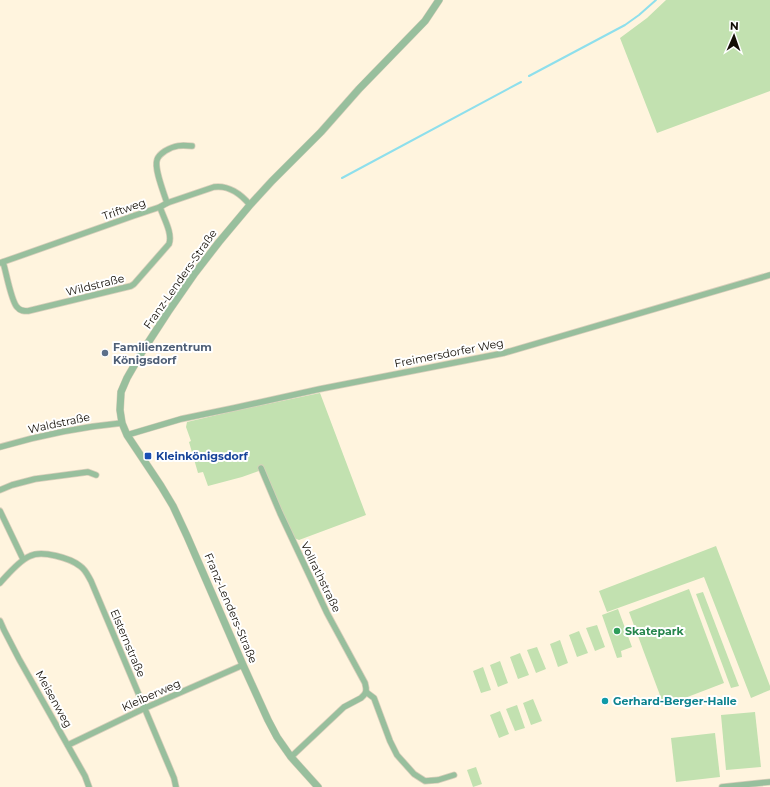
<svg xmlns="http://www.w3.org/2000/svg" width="770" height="787" font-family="Montserrat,sans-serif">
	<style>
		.green { fill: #c2e1b0 }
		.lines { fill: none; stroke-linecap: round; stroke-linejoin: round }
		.stream { stroke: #8edfec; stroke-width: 2 }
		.minor-casing { stroke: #d9cfbb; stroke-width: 7 }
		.tertiary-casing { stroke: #d9cfbb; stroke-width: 8 }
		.minor { stroke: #98bf9d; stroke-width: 5.5 }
		.tertiary { stroke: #98bf9d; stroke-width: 7 }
		.service-dot { fill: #5c6f8a; stroke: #fff; stroke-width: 1.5 }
		.transit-dot { fill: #1a4fb4; stroke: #fff; stroke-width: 1.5 }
		.leisure-dot { fill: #2e9e5b; stroke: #fff; stroke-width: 1.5 }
		.culture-dot { fill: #0f9aa8; stroke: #fff; stroke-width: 1.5 }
		.labels { text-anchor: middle; stroke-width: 4; stroke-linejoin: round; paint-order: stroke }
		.street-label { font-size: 11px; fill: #120d05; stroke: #fff }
		.service-label { font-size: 11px; font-weight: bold; fill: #4e5e75; stroke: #fff; text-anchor: start }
		.transit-label { font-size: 11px; font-weight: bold; fill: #164399; stroke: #fff; text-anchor: start }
		.leisure-label { font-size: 11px; font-weight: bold; fill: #27864d; stroke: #fff; text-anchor: start }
		.culture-label { font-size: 11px; font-weight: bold; fill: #0d838f; stroke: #fff; text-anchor: start }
	</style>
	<rect width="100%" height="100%" fill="#fff4de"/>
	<g class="green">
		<polygon points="666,0 770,0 770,91 657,133 620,38 647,18"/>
		<polygon points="320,393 366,515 299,540 294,538 264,469 242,477 208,486 203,472 198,473 189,442 191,441 186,427 187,422 238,410"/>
		<polygon points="716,546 770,686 770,690 751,698 704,577 607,612 599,591"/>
		<polygon points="689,589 724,683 664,706 629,612"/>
		<polygon points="703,592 739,686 731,688 696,594"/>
		<polygon points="618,609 632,647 621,651 622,657 617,658 602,615"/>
		<polygon points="597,625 605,647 595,651 586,628"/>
		<polygon points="579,631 588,653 577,657 569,635"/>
		<polygon points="560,640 568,663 558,667 550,644"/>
		<polygon points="537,647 546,669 536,673 527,650"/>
		<polygon points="520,653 529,675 518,679 510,657"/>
		<polygon points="500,661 508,683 498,687 490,665"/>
		<polygon points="483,667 491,690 481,693 473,671"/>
		<polygon points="533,699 542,721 531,725 523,703"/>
		<polygon points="517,705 525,728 515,731 506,709"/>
		<polygon points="500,711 509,734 499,738 490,715"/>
		<polygon points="755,712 761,767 726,770 721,715"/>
		<polygon points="715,733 720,777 676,782 671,738"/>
		<polygon points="476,767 482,784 473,787 467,770"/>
	</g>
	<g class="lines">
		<g class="stream">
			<polyline points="529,76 625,25 639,15 656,0"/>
			<polyline points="342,178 521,82"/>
		</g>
		<defs>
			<g id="minor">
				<path d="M167 203C164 193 154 169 157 160 158 156 162 153 165 151 175 145 181 145 192 146"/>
				<path d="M3 262C6 271 11 301 17 307 20 311 24 311 28 311L131 286 134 284 169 244C173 233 163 217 160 207"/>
				<path d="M0 263 133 216 160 207 167 203 214 187C228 185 241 194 250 205"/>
				<polyline points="127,435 181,419 234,408 320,389 504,353 770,275"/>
				<path d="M0 447C41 435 79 427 122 423"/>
				<polyline points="261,468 280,513 327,613 365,683 366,688 366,692 364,695 361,698 344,707 291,757"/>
				<polyline points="0,490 12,485 35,479 88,472 96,475"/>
				<polyline points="0,511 23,559"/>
				<path d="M0 583C7 575 20 560 30 556 42 550 70 558 80 566 86 570 88 576 91 581L174 778 176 787"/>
				<polyline points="0,621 4,630 19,659 85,776 89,787"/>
				<polyline points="366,692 374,698 390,741 397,755 414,774 425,781 438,780 454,775"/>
				<polyline points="68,745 145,708 243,665"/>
				<polyline points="722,787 770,782"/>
			</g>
			<polyline id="tertiary" points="318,787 291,757 277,737 268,720 243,665 187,536 173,506 161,486 127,435 122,423 120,410 121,392 127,378 142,352 168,312 195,273 219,242 250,205 272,181 321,132 359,89 425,21 439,0"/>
		</defs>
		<use href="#minor" class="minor-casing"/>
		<use href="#tertiary" class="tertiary-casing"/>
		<use href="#minor" class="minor"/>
		<use href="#tertiary" class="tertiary"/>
	</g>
	<circle class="service-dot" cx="105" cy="353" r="4"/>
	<rect class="transit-dot" x="144" y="452" width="8" height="8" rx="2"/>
	<circle class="leisure-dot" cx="617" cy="631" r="4"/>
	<circle class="culture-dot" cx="605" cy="701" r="4"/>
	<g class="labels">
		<g class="street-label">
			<text transform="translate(124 209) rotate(-19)" y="4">Triftweg</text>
			<text transform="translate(180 279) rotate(-55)" y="4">Franz-Lenders-Straße</text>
			<text transform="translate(95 285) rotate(-14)" y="4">Wildstraße</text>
			<text transform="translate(449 353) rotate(-11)" y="4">Freimersdorfer Weg</text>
			<text transform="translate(59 423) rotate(-12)" y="4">Waldstraße</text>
			<text transform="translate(321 577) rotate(64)" y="4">Vollrathstraße</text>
			<text transform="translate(231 608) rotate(67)" y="4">Franz-Lenders-Straße</text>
			<text transform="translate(128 643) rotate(67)" y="4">Elsternstraße</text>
			<text transform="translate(151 695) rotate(-24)" y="4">Kleiberweg</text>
			<text transform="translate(54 699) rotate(61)" y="4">Meisenweg</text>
		</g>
		<g class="service-label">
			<text x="113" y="351">Familienzentrum<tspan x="113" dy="13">Königsdorf</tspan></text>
		</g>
		<g class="transit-label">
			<text x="156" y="460">Kleinkönigsdorf</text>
		</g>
		<g class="leisure-label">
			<text x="625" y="635">Skatepark</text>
		</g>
		<g class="culture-label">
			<text x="613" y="705">Gerhard-Berger-Halle</text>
		</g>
	</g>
	<g transform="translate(734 36) rotate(2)" stroke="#ffffff" stroke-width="3" paint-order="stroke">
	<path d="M0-3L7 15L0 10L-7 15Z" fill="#120d05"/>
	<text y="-6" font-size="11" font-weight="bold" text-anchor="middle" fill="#120d05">N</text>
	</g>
</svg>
